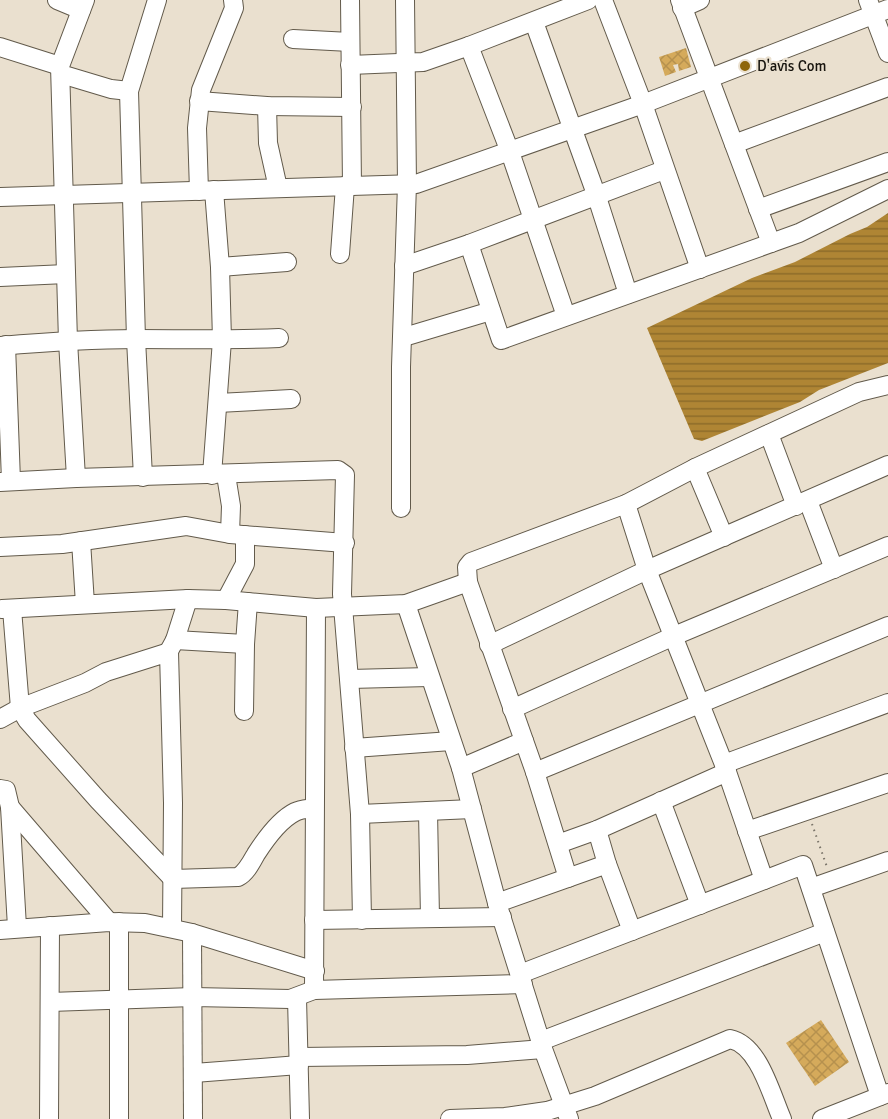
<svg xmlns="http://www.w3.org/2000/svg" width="888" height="1119" font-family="Signika,sans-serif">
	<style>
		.water { fill: url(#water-rules) }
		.building { fill: url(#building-cross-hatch) }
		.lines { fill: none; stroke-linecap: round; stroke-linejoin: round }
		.minor-casing { stroke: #625a4b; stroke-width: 20 }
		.path { stroke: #7a7469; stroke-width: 2; stroke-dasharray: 1.5 4.5; stroke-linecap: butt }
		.minor { stroke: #fff; stroke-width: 18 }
		.poi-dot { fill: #8e660a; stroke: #eae0cf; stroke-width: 2 }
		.labels { text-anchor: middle; stroke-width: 4.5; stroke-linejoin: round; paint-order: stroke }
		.poi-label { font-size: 15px; fill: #18150f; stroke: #eae0cf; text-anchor: start }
	</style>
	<defs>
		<pattern id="water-rules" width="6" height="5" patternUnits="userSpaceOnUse" patternTransform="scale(1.5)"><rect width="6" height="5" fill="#af8534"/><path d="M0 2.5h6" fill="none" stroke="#8d6c2a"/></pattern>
		<pattern id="building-cross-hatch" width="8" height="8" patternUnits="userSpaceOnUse" patternTransform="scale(1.5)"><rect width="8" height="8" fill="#d5aa5b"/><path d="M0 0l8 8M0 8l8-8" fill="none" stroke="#b6914e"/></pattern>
	</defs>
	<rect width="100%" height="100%" fill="#eae0cf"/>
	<polygon class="water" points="888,213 888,363 819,390 800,402 702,441 694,439 647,328 752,278 795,262 850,234 867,227"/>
	<g class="building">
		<polygon points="686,48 691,67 679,71 678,64 673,65 676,72 665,76 659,57"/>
		<polygon points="821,1020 849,1062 815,1086 786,1043"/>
	</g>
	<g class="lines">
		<defs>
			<g id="minor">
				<polyline points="57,0 81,10"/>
				<polyline points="350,0 352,186"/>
				<polyline points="603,0 643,104 700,269"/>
				<polyline points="680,0 771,243"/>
				<polyline points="868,0 888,53"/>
				<polyline points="682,8 700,0"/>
				<polyline points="534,22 596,194 628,294"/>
				<polyline points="293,39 350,42"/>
				<polyline points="469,46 510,152 566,316"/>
				<polyline points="0,47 60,66"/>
				<polyline points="350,65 423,62 469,46 588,0"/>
				<polyline points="61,74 111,89 129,91"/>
				<polyline points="199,101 267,106 352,107"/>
				<polyline points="267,106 268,143 278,188"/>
				<polyline points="734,144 888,87"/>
				<polyline points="199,191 197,128 201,90 234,8 233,0"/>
				<polyline points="0,197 416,184 643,104 888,9"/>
				<polyline points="758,209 888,162"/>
				<polyline points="469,244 501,340 799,233 888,189"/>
				<polyline points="340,254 345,186"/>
				<polyline points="404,266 469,244 664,170"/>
				<polyline points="220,267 287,262"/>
				<polyline points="0,277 66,274"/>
				<polyline points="404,337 491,311"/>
				<polyline points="6,345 11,481"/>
				<path d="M0 346C46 342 91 339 137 339 185 339 232 340 279 338"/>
				<polyline points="218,403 291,399"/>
				<polyline points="769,434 796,506"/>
				<polyline points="695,468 724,537"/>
				<polyline points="212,475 222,340 220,267 214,190"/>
				<polyline points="226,475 231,506 230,534"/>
				<polyline points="143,477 136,339 129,91 157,0"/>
				<polyline points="76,478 68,341 60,66 85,0"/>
				<polyline points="0,482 76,478 338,470 345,475 342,594 360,814 362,920"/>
				<polyline points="808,501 834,569"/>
				<polyline points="626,504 647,570 727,772 764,880"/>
				<polyline points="401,508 401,367 407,184 405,0"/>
				<polyline points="81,541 85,604"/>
				<polyline points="0,547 62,544 186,526 230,534 345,543"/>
				<polyline points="226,600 245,564 245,535"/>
				<polyline points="406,604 461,768 497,903 543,1049 569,1119"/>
				<polyline points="2,609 188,599 226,600 316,608 406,604 468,582"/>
				<path d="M12 609 20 708 27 720 98 800 173 879 238 877C246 873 251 863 256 854 265 840 279 820 295 812 301 809 308 809 314 808"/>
				<polyline points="175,640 245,644"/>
				<polyline points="489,645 647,570 888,465"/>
				<polyline points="169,651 175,640 188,599"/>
				<polyline points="350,679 429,677"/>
				<polyline points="512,709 674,636 888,546"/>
				<polyline points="244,711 245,644 248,602"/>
				<polyline points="0,719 20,708 85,683 106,672 169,652 173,803 172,928"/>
				<polyline points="354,748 451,741"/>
				<polyline points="724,764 888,703"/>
				<polyline points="461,768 524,741"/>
				<polyline points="535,772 888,626"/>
				<polyline points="0,789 6,790 10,807 17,927"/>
				<polyline points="661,801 700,905"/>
				<polyline points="10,807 109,922"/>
				<polyline points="428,811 430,918"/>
				<polyline points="360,814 472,809"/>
				<polyline points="597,830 607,864 632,931"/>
				<polyline points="747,831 888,783"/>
				<polyline points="558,844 597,830 727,772"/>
				<polyline points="568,878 535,772 468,582 467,567 471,562 626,504 695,468 859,392 888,385"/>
				<polyline points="811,888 888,861"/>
				<polyline points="497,903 607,864"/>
				<polyline points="314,920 502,917"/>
				<polyline points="119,922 119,1119"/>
				<polyline points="0,930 109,922 145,923 192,933 315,971"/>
				<polyline points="192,933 193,1119"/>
				<polyline points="520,974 803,865 880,1096"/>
				<polyline points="314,990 523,984"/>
				<polyline points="297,998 300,1119"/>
				<polyline points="50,1002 193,997 290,999 314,990 316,608"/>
				<polyline points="541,1041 825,932"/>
				<polyline points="299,1057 467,1055 543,1049"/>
				<polyline points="194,1073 299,1065"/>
				<polyline points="49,1119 50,926"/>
				<path d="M450 1119 505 1117 547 1111 595 1096 730 1039C759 1045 771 1094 782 1119"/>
				<polyline points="822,1119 888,1093"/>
			</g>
		</defs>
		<use href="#minor" class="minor-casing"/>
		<polyline class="path" points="812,824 827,867"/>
		<use href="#minor" class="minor"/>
	</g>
	<circle class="poi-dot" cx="745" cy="66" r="6"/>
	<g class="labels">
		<g class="poi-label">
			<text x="757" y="71">D'avis Com</text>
		</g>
	</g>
</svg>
